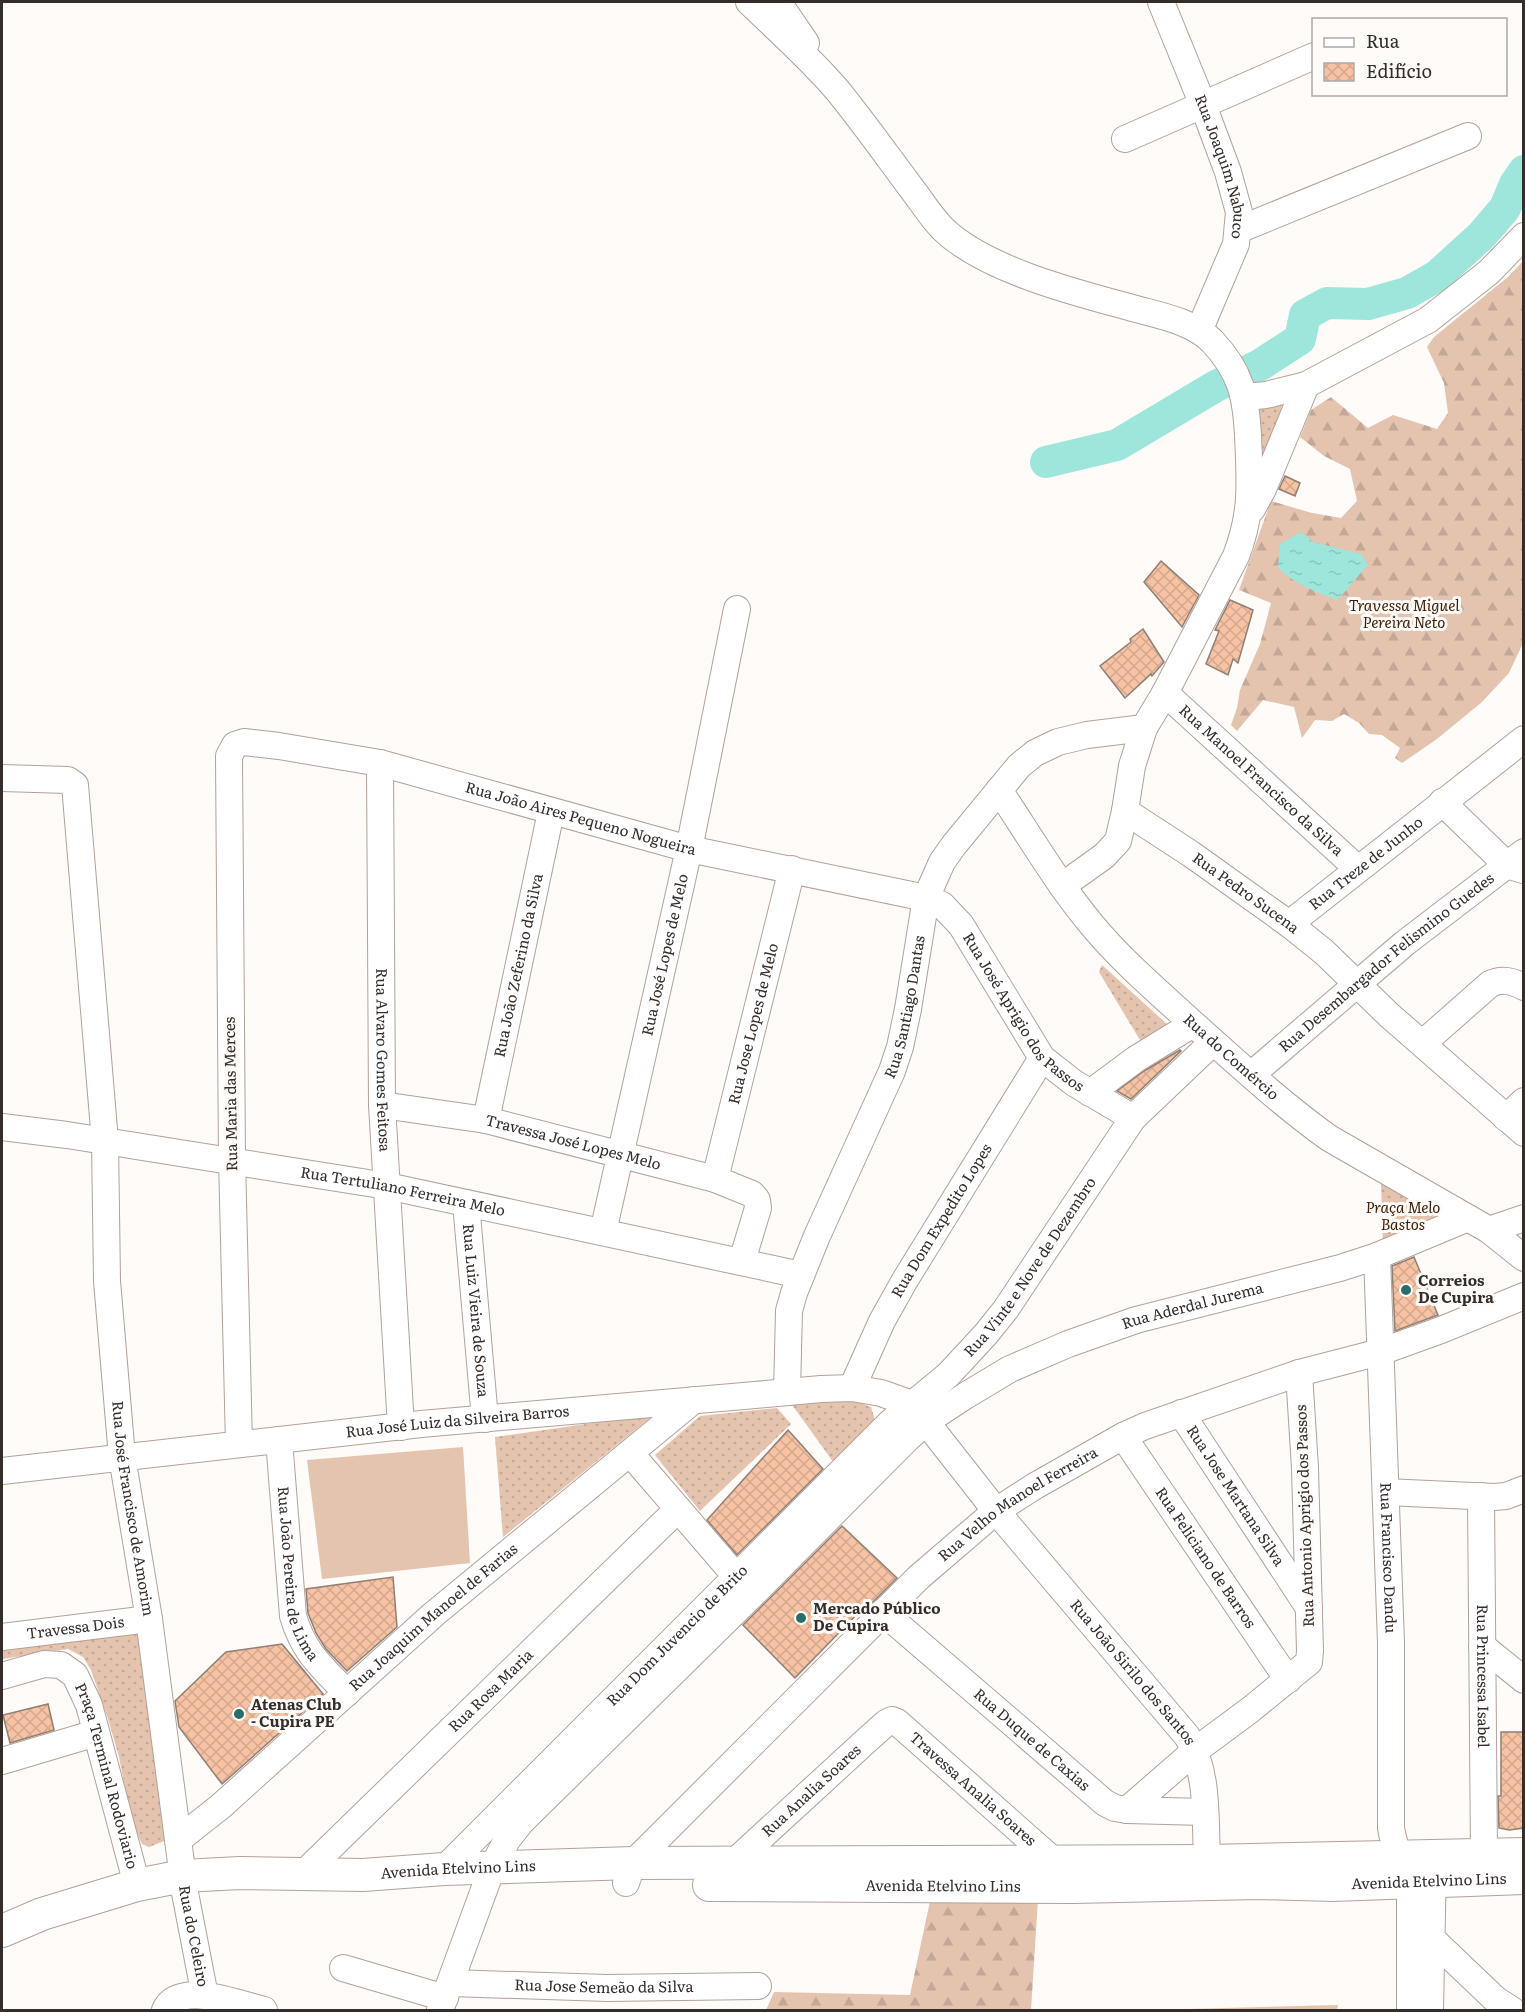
<svg xmlns="http://www.w3.org/2000/svg" width="1525" height="2012" font-family="Literata,serif">
	<style>
		.grass { fill: url(#grass-dots) }
		.forest { fill: url(#forest-firs) }
		.garden { fill: #e4c3af }
		.water { fill: url(#water-ripples) }
		.lines { fill: none; stroke-linecap: round; stroke-linejoin: round }
		.river { stroke: #9ee6db; stroke-width: 32 }
		.building { fill: url(#building-cross-hatch); stroke: #8f7f75; stroke-width: 1.5 }
		.minor-casing { stroke: #b2a197; stroke-width: 28 }
		.major-casing { stroke: #b2a197; stroke-width: 34 }
		.minor { stroke: #fff; stroke-width: 26 }
		.major { stroke: #fff; stroke-width: 32 }
		.poi-dot { fill: #286f67; stroke: #fefbf9; stroke-width: 2 }
		.labels { text-anchor: middle; stroke-width: 6; stroke-linejoin: round; paint-order: stroke }
		.street-label { font-size: 15px; fill: #342d29; stroke: #fefbf9 }
		.park-label { font-size: 15px; font-style: italic; fill: #412008; stroke: #fefbf9 }
		.poi-label { font-size: 15px; font-weight: bold; fill: #342d29; stroke: #fefbf9; text-anchor: start }
	</style>
	<defs>
		<pattern id="grass-dots" width="8" height="8" patternUnits="userSpaceOnUse" patternTransform="scale(1.5)"><rect width="8" height="8" fill="#e4c3af"/><path d="M2 2h.1M6 6h.1" fill="none" stroke="#c4a897" stroke-width="1.8" stroke-linecap="round"/></pattern>
		<pattern id="forest-firs" width="22" height="20" patternUnits="userSpaceOnUse" patternTransform="scale(1.5)"><rect width="22" height="20" fill="#e4c3af"/><path d="M5 1l3.5 6h-7zM16 11l3.5 6h-7z" fill="#c4a897"/></pattern>
		<pattern id="water-ripples" width="26" height="14" patternUnits="userSpaceOnUse" patternTransform="scale(1.5)"><rect width="26" height="14" fill="#9ee6db"/><path d="M2 4q2-2 4 0t4 0M15 11q2-2 4 0t4 0" fill="none" stroke="#89c6bc"/></pattern>
		<pattern id="building-cross-hatch" width="8" height="8" patternUnits="userSpaceOnUse" patternTransform="scale(1.5)"><rect width="8" height="8" fill="#f7c3a4"/><path d="M0 0l8 8M0 8l8-8" fill="none" stroke="#d4a88d"/></pattern>
	</defs>
	<rect width="100%" height="100%" fill="#fefbf9"/>
	<g class="grass">
		<polygon points="1282,401 1280,427 1266,459 1255,452 1259,403"/>
		<polygon points="1102,965 1169,1026 1143,1045 1099,972"/>
		<polygon points="1383,1181 1436,1213 1439,1218 1383,1246 1381,1183"/>
		<polygon points="853,1400 871,1407 875,1420 834,1463 790,1402"/>
		<polygon points="777,1408 791,1424 700,1511 655,1455 700,1416"/>
		<polygon points="655,1414 503,1537 495,1437"/>
		<polygon points="140,1627 172,1838 149,1847 142,1844 132,1822 119,1757 108,1719 91,1670 83,1657 68,1649 2,1659 2,1641"/>
	</g>
	<g class="forest">
		<polygon points="1523,261 1524,641 1509,673 1482,702 1437,739 1402,763 1395,758 1400,748 1382,735 1369,734 1359,723 1344,714 1332,721 1315,720 1302,738 1294,707 1263,700 1237,731 1231,725 1237,708 1240,690 1260,644 1271,603 1239,590 1271,501 1312,513 1341,518 1357,501 1350,469 1324,456 1300,437 1311,410 1331,397 1368,428 1393,415 1437,429 1448,413 1444,383 1427,347 1434,337 1508,277"/>
		<polygon points="1039,1883 1031,2010 766,2010 774,1992 910,1995 933,1887"/>
		<polygon points="1338,2005 1337,2010 1149,2010"/>
	</g>
	<polygon class="garden" points="463,1447 470,1563 322,1579 307,1460"/>
	<path class="water" d="M1301 532 1313 542 1361 554 1368 565C1356 577 1349 589 1337 600 1316 592 1295 584 1278 568L1280 544Z"/>
	<g class="lines">
		<polyline class="river" points="1046,462 1117,445 1216,386 1260,365 1300,339 1305,315 1327,303 1368,304 1407,293 1437,276 1482,235 1505,208 1515,184 1524,171"/>
	</g>
	<g class="building">
		<polygon points="1285,476 1300,483 1295,496 1279,489"/>
		<polygon points="1161,561 1199,595 1182,627 1144,582"/>
		<polygon points="1230,600 1253,610 1238,663 1233,659 1228,675 1206,664 1219,631 1215,630"/>
		<polygon points="1143,629 1164,662 1152,676 1151,674 1125,698 1100,666 1131,642 1130,639"/>
		<polygon points="1180,1050 1181,1051 1131,1099 1117,1091 1144,1071"/>
		<polygon points="1414,1257 1438,1315 1395,1331 1392,1266"/>
		<polygon points="788,1430 823,1469 737,1555 707,1520"/>
		<polygon points="842,1526 897,1578 867,1608 865,1606 795,1678 743,1625"/>
		<polygon points="393,1577 397,1627 347,1671 326,1649 316,1633 308,1613 306,1589"/>
		<polygon points="282,1644 323,1694 222,1784 179,1727 175,1701 226,1652"/>
		<polygon points="48,1704 54,1730 10,1743 3,1715"/>
		<polygon points="1501,1732 1524,1732 1524,1828 1509,1830 1499,1828 1498,1796 1501,1796"/>
	</g>
	<g class="lines">
		<defs>
			<g id="minor">
				<path d="M749 2C778 30 812 60 838 91 864 123 888 157 912 189 922 202 931 217 943 229 984 269 1073 292 1129 307 1156 315 1191 320 1212 341 1241 372 1246 396 1248 436 1250 482 1253 512 1236 556L1165 693 1144 728 1132 766 1125 811 1118 841 1104 856 1062 886"/>
				<polyline points="778,2 806,43"/>
				<path id="s1" d="M1161 2 1203 105 1228 172 1239 212 1236 244 1199 331"/>
				<polyline points="1125,139 1314,56"/>
				<polyline points="1238,230 1468,136"/>
				<polyline points="1245,397 1266,395 1306,385 1428,320 1489,272 1524,236"/>
				<polyline points="1252,509 1263,489 1306,385"/>
				<path id="s2" d="M1165 693 1358 869"/>
				<path id="s3" d="M380 763 382 1105 401 1427"/>
				<path id="s4" d="M2 778 68 780 75 785 105 1141 107 1281 122 1457 149 1619 185 1893 205 1996"/>
				<path id="s5" d="M999 790C1029 835 1057 883 1092 925 1121 960 1156 990 1190 1021 1235 1061 1280 1103 1329 1138L1489 1230 1524 1258"/>
				<polyline points="1442,802 1507,865 1523,870"/>
				<path id="s6" d="M1125 811 1191 854 1289 924 1324 952 1389 1015 1524 1133"/>
				<path id="s7" d="M1289 924 1524 739"/>
				<path d="M1423 1043 1490 984C1502 978 1512 981 1524 987"/>
				<path id="s8" d="M1251 1075 1405 943 1524 852"/>
				<polyline points="1090,1093 1136,1059 1193,1024"/>
				<path id="s9" d="M382 1105 486 1120 715 1179 752 1194 757 1200 758 1208 742 1261"/>
				<polyline points="1506,1118 1524,1101"/>
				<path id="s10" d="M486 1120 551 812"/>
				<path id="s11" d="M2 1127 67 1135 387 1186 801 1275"/>
				<path id="s12" d="M715 1179 792 869"/>
				<path id="s13" d="M466 1203 485 1419"/>
				<polyline points="1489,1230 1524,1218"/>
				<path id="s14" d="M603 1232 689 849 737 609"/>
				<path id="s15" d="M1377 1256 1391 1643V1828C1395 1853 1407 1874 1410 1899V2010"/>
				<path id="s16" d="M852 1388 882 1321 905 1280 1042 1058"/>
				<path id="s17" d="M787 1392 789 1311 794 1293 817 1236 892 1071 900 1047 908 1009 926 898 942 862 954 845 1019 766 1035 753 1058 742 1087 735 1144 728"/>
				<path id="s18" d="M1181 1413 1309 1608"/>
				<path id="s19" d="M1123 1436 1288 1680"/>
				<path id="s20" d="M279 1440 293 1616C304 1653 321 1666 347 1693"/>
				<path id="s21" d="M239 1444 232 1160 229 756 235 745 244 742 279 746 380 763 689 849 926 898 942 905 961 925 1042 1058 1074 1083 1133 1118"/>
				<polyline points="630,1453 747,1589"/>
				<path id="s22" d="M2 1471 421 1424 755 1395 821 1389 852 1388 881 1393 912 1404 996 1511 1187 1736C1209 1772 1205 1819 1207 1861"/>
				<polyline points="1386,1492 1494,1497 1506,1496 1524,1489"/>
				<path id="s23" d="M1481 1496 1484 1856"/>
				<path id="s24" d="M883 1612 1105 1803 1115 1808 1127 1810 1205 1812"/>
				<path id="s25" d="M2 1637 149 1619"/>
				<polyline points="1482,1646 1524,1680"/>
				<path id="s26" d="M2 1676 44 1664 61 1665 75 1675 89 1705 137 1885"/>
				<polyline points="2,1761 96,1733"/>
				<polyline points="1127,1810 1196,1750 1250,1710 1309,1662 1310,1651 1305,1468 1299,1373"/>
				<path id="s27" d="M178 1840 221 1806 434 1614 694 1400"/>
				<path id="s28" d="M732 1864 867 1740 886 1723 892 1720 897 1722 1054 1861"/>
				<path id="s29" d="M444 1869 891 1422 948 1375 986 1334 1006 1309 1133 1118 1213 1042"/>
				<path id="s30" d="M304 1873 678 1509"/>
				<path id="s31" d="M626 1883 633 1863 919 1577 996 1511 1035 1486 1123 1436 1145 1426 1299 1373 1380 1352 1441 1330 1524 1296"/>
				<polyline points="1431,1938 1495,1999 1512,2010"/>
				<polyline points="343,1968 445,1998"/>
				<path id="s32" d="M451 1983 607 1988 758 1986"/>
				<path d="M165 2010C179 1980 239 2004 264 2010"/>
				<path id="s33" d="M440 2010 492 1868 507 1840 521 1822 752 1595 908 1438 927 1421 965 1396 1010 1369 1068 1344 1136 1320 1340 1268 1377 1256 1468 1218"/>
				<polyline points="1430,2010 1433,1864"/>
			</g>
			<g id="major">
				<path id="s34" d="M709 1885 1073 1887 1258 1883 1333 1885 1524 1878"/>
				<path id="s35" d="M2 1931 42 1914 137 1885 183 1876 240 1873 363 1875 444 1869 633 1863 1207 1861 1524 1854"/>
			</g>
		</defs>
		<use href="#minor" class="minor-casing"/>
		<use href="#major" class="major-casing"/>
		<use href="#minor" class="minor"/>
		<use href="#major" class="major"/>
	</g>
	<g class="poi-dot">
		<circle cx="1406" cy="1290" r="6"/>
		<circle cx="801" cy="1618" r="6"/>
		<circle cx="239" cy="1714" r="6"/>
	</g>
	<g class="labels">
		<g class="street-label">
			<text dy="5" stroke="none"><textPath href="#s1" startOffset="176">Rua Joaquim Nabuco</textPath></text>
			<text dy="5" stroke="none"><textPath href="#s2" startOffset="130">Rua Manoel Francisco da Silva</textPath></text>
			<text dy="5" stroke="none"><textPath href="#s21" startOffset="1056">Rua João Aires Pequeno Nogueira</textPath></text>
			<text dy="5" stroke="none"><textPath href="#s7" startOffset="98">Rua Treze de Junho</textPath></text>
			<text dy="5" stroke="none"><textPath href="#s6" startOffset="146">Rua Pedro Sucena</textPath></text>
			<text dy="5" stroke="none"><textPath href="#s14" startOffset="284">Rua José Lopes de Melo</textPath></text>
			<text dy="5" stroke="none"><textPath href="#s8" startOffset="176">Rua Desembargador Felismino Guedes</textPath></text>
			<text dy="5" stroke="none"><textPath href="#s10" startOffset="158">Rua João Zeferino da Silva</textPath></text>
			<text dy="5" stroke="none"><textPath href="#s17" startOffset="408">Rua Santiago Dantas</textPath></text>
			<text dy="5" stroke="none"><textPath href="#s21" startOffset="1564">Rua José Aprigio dos Passos</textPath></text>
			<text dy="5" stroke="none"><textPath href="#s12" startOffset="160">Rua Jose Lopes de Melo</textPath></text>
			<text dy="5" stroke="none"><textPath href="#s5" startOffset="356">Rua do Comércio</textPath></text>
			<text dy="5" stroke="none"><textPath href="#s3" startOffset="297">Rua Alvaro Gomes Feitosa</textPath></text>
			<text transform="translate(231 1094) rotate(-91)" y="5">Rua Maria das Merces</text>
			<text dy="5" stroke="none"><textPath href="#s9" startOffset="195">Travessa José Lopes Melo</textPath></text>
			<text dy="5" stroke="none"><textPath href="#s11" startOffset="406">Rua Tertuliano Ferreira Melo</textPath></text>
			<text dy="5" stroke="none"><textPath href="#s16" startOffset="190">Rua Dom Expedito Lopes</textPath></text>
			<text dy="5" stroke="none"><textPath href="#s29" startOffset="842">Rua Vinte e Nove de Dezembro</textPath></text>
			<text dy="5" stroke="none"><textPath href="#s33" startOffset="1068">Rua Aderdal Jurema</textPath></text>
			<text dy="5" stroke="none"><textPath href="#s13" startOffset="108">Rua Luiz Vieira de Souza</textPath></text>
			<text dy="5" stroke="none"><textPath href="#s22" startOffset="458">Rua José Luiz da Silveira Barros</textPath></text>
			<text dy="5" stroke="none"><textPath href="#s18" startOffset="99">Rua Jose Martana Silva</textPath></text>
			<text dy="5" stroke="none"><textPath href="#s31" startOffset="549">Rua Velho Manoel Ferreira</textPath></text>
			<text dy="5" stroke="none"><textPath href="#s4" startOffset="801">Rua José Francisco de Amorim</textPath></text>
			<text transform="translate(1305 1516) rotate(-92)" y="5">Rua Antonio Aprigio dos Passos</text>
			<text dy="5" stroke="none"><textPath href="#s15" startOffset="302">Rua Francisco Dandu</textPath></text>
			<text dy="5" stroke="none"><textPath href="#s19" startOffset="147">Rua Feliciano de Barros</textPath></text>
			<text dy="5" stroke="none"><textPath href="#s20" startOffset="136">Rua João Pereira de Lima</textPath></text>
			<text dy="5" stroke="none"><textPath href="#s27" startOffset="339">Rua Joaquim Manoel de Farias</textPath></text>
			<text dy="5" stroke="none"><textPath href="#s25" startOffset="74">Travessa Dois</textPath></text>
			<text dy="5" stroke="none"><textPath href="#s29" startOffset="330">Rua Dom Juvencio de Brito</textPath></text>
			<text dy="5" stroke="none"><textPath href="#s22" startOffset="1264">Rua João Sirilo dos Santos</textPath></text>
			<text dy="5" stroke="none"><textPath href="#s23" startOffset="180">Rua Princessa Isabel</textPath></text>
			<text dy="5" stroke="none"><textPath href="#s30" startOffset="261">Rua Rosa Maria</textPath></text>
			<text dy="5" stroke="none"><textPath href="#s24" startOffset="196">Rua Duque de Caxias</textPath></text>
			<text dy="5" stroke="none"><textPath href="#s26" startOffset="184">Praça Terminal Rodoviario</textPath></text>
			<text dy="5" stroke="none"><textPath href="#s28" startOffset="322">Travessa Analia Soares</textPath></text>
			<text dy="5" stroke="none"><textPath href="#s28" startOffset="108">Rua Analia Soares</textPath></text>
			<text dy="5" stroke="none"><textPath href="#s35" startOffset="465">Avenida Etelvino Lins</textPath></text>
			<text dy="5" stroke="none"><textPath href="#s34" startOffset="720">Avenida Etelvino Lins</textPath></text>
			<text dy="5" stroke="none"><textPath href="#s34" startOffset="234">Avenida Etelvino Lins</textPath></text>
			<text dy="5" stroke="none"><textPath href="#s4" startOffset="1233">Rua do Celeiro</textPath></text>
			<text dy="5" stroke="none"><textPath href="#s32" startOffset="153">Rua Jose Semeão da Silva</textPath></text>
		</g>
		<g class="park-label">
			<text x="1404" y="611">Travessa Miguel<tspan x="1404" dy="17">Pereira Neto</tspan></text>
			<text x="1403" y="1213">Praça Melo<tspan x="1403" dy="17">Bastos</tspan></text>
		</g>
		<g class="poi-label">
			<text x="1418" y="1286">Correios<tspan x="1418" dy="17">De Cupira</tspan></text>
			<text x="813" y="1614">Mercado Público<tspan x="813" dy="17">De Cupira</tspan></text>
			<text x="251" y="1710">Atenas Club<tspan x="251" dy="17">- Cupira PE</tspan></text>
		</g>
	</g>
	<rect width="1525" height="2012" fill="none" stroke="#342d29" stroke-width="6"/>
	<rect x="1312" y="18" width="195" height="78" fill="#fefbf9" stroke="#ada9a6" stroke-width="1.5"/>
	<rect x="1324" y="38" width="30" height="9" fill="#ffffff" stroke="#ada9a6" stroke-width="1.5"/>
	<text x="1366" y="48" font-size="18" fill="#342d29">Rua</text>
	<rect x="1324" y="63" width="30" height="18" fill="url(#building-cross-hatch)" stroke="#ada9a6" stroke-width="1.5"/>
	<text x="1366" y="78" font-size="18" fill="#342d29">Edifício</text>
</svg>
